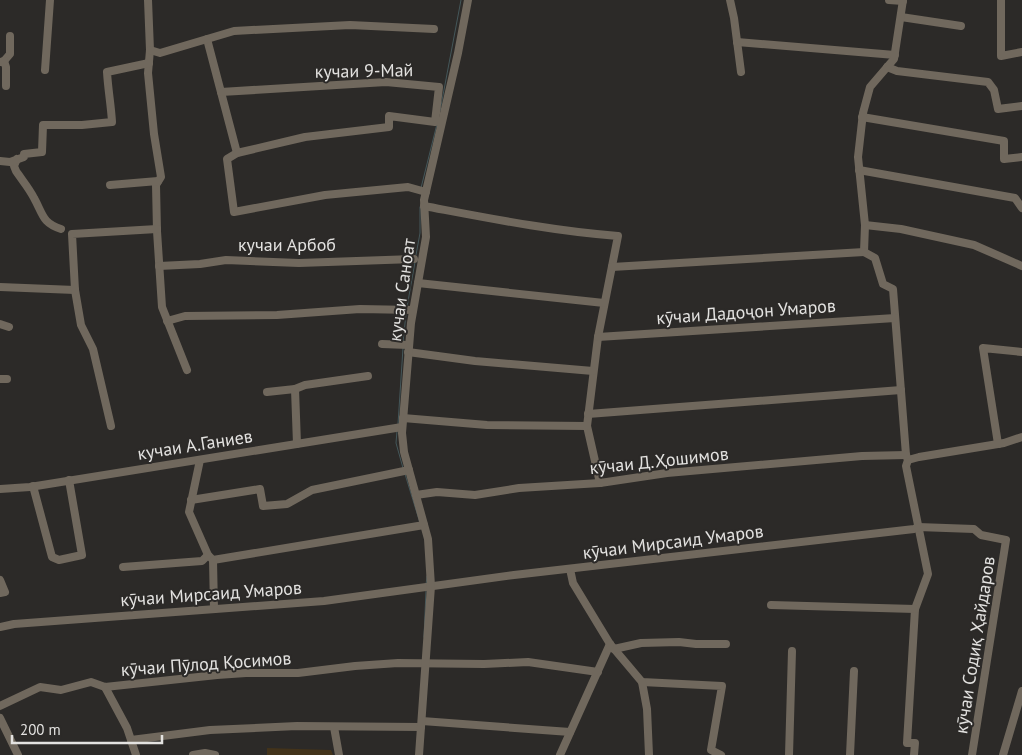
<svg xmlns="http://www.w3.org/2000/svg" width="1022" height="755" font-family="'PT Sans',sans-serif">
	<style>
		.green { fill: #43331a }
		.lines { fill: none; stroke-linecap: round; stroke-linejoin: round }
		.stream { stroke: #44575a; stroke-width: 1 }
		.minor { stroke: #70685d; stroke-width: 8 }
		.labels { text-anchor: middle; stroke-width: 4; stroke-linejoin: round; paint-order: stroke }
		.street-label { font-size: 18px; fill: #e3e2e0; stroke: #2c2a28 }
	</style>
	<rect width="100%" height="100%" fill="#2c2a28"/>
	<polygon class="green" points="267,748 331,750 333,755 267,755"/>
	<g class="lines">
		<g class="stream">
			<polyline points="440,111 461,0"/>
			<polyline points="421,188 437,124"/>
			<polyline points="416,255 420,233 420,207"/>
			<polyline points="407,307 415,262"/>
			<polyline points="403,342 406,314"/>
			<polyline points="398,424 403,348"/>
			<polyline points="397,431 396,443 403,468"/>
			<polyline points="405,474 420,523"/>
			<polyline points="426,585 427,576"/>
			<polyline points="424,637 426,591"/>
		</g>
		<g class="minor">
			<polyline points="148,0 150,50 148,73 154,134 161,177 156,185 157,231 162,307 187,370"/>
			<polyline points="730,0 734,18 741,72"/>
			<polyline points="889,0 903,1"/>
			<polyline points="1001,0 1001,56 1022,52"/>
			<polyline points="901,17 961,26"/>
			<polyline points="207,39 237,153"/>
			<polyline points="737,42 895,55"/>
			<polyline points="150,50 160,53 234,31 350,25 434,29"/>
			<polyline points="4,61 10,54 10,36"/>
			<polyline points="0,62 4,61 6,67 6,86"/>
			<polyline points="887,67 897,71 988,82 994,90 998,109 1022,106"/>
			<polyline points="45,70 50,0"/>
			<polyline points="221,92 386,82 439,87 435,122 389,116 389,127 305,137 237,153 227,159 234,212 325,195 408,187 426,192"/>
			<polyline points="862,117 1004,141 1004,159 1022,157"/>
			<path d="M17 159 14 166 16 171C22 180 29 188 34 198 43 214 42 223 61 229"/>
			<path d="M0 161 10 162 24 157V154L42 152 43 125H82L112 122C111 105 108 89 107 72L149 63"/>
			<polyline points="859,170 1015,198 1022,208"/>
			<polyline points="110,185 158,181"/>
			<path d="M424 206C488 218 552 231 618 236L598 337 587 426 600 483"/>
			<polyline points="865,225 901,229 974,245 1022,266"/>
			<polyline points="864,252 875,258 883,284 893,289 906,455 908,460 906,466 928,574 915,609 907,743 915,743 914,755"/>
			<polyline points="864,252 865,225 858,157 863,113 870,87 894,59 903,0"/>
			<polyline points="159,266 200,264 226,260 299,263 414,259"/>
			<polyline points="612,267 864,252"/>
			<polyline points="418,283 604,303"/>
			<polyline points="0,287 75,290"/>
			<polyline points="167,321 185,316 277,315 360,309 413,310"/>
			<polyline points="0,324 9,327"/>
			<polyline points="598,337 895,318"/>
			<polyline points="382,344 408,345"/>
			<polyline points="408,352 475,361 593,371"/>
			<polyline points="0,379 7,379"/>
			<polyline points="295,389 305,385 368,376"/>
			<polyline points="267,392 295,389 297,444"/>
			<polyline points="588,414 901,390"/>
			<polyline points="403,418 487,425 587,426"/>
			<polyline points="111,426 93,349 81,325 75,290 72,234 157,229"/>
			<polyline points="998,444 983,348 1022,352"/>
			<polyline points="200,460 189,512 208,555 213,560 424,525"/>
			<polyline points="908,460 919,457 1004,443 1022,437"/>
			<polyline points="33,486 52,557 59,560 82,555 69,480"/>
			<polyline points="0,489 30,487 402,427"/>
			<polyline points="416,495 437,492 475,495 519,488 600,483 667,473 862,456 906,455"/>
			<polyline points="191,500 260,489 263,506 287,504 312,490 409,470"/>
			<polyline points="213,560 214,609"/>
			<polyline points="123,567 202,561 208,555"/>
			<polyline points="570,569 573,583 610,644 642,682 722,686 711,750 721,755"/>
			<polyline points="0,580 5,592 0,593"/>
			<polyline points="771,605 915,609"/>
			<polyline points="0,627 14,624 324,601 514,575 914,529 918,527 974,529 981,535 1006,540 972,755"/>
			<polyline points="614,649 641,643 679,642 696,644 726,644"/>
			<polyline points="642,682 647,709 649,755"/>
			<polyline points="105,687 127,728 136,755"/>
			<polyline points="0,706 40,687 61,690 91,682 105,687 217,675 246,673 298,673 355,666 398,663 484,664 528,662 598,672"/>
			<polyline points="0,718 18,755"/>
			<polyline points="422,721 570,732"/>
			<polyline points="334,727 339,755"/>
			<polyline points="131,740 210,730 297,726 421,727"/>
			<polyline points="193,755 205,753 215,755"/>
			<polyline points="419,755 431,586 428,539 404,452 402,433 411,323 426,237 424,200 458,53 468,0"/>
			<polyline points="560,755 610,644"/>
			<polyline points="789,755 792,651"/>
			<polyline points="850,755 854,671"/>
			<polyline points="1003,755 1022,691"/>
		</g>
	</g>
	<g class="labels">
		<g class="street-label">
			<text transform="translate(364 71) rotate(-1)" y="6">кучаи 9-Май</text>
			<text x="287" y="251">кучаи Арбоб</text>
			<text transform="translate(402 290) rotate(-82)" y="6">кучаи Саноат</text>
			<text transform="translate(746 312) rotate(-4)" y="6">кӯчаи Дадоҷон Умаров</text>
			<text transform="translate(195 445) rotate(-9)" y="6">кучаи А.Ганиев</text>
			<text transform="translate(659 461) rotate(-6)" y="6">кӯчаи Д.Ҳошимов</text>
			<text transform="translate(673 542) rotate(-7)" y="6">кӯчаи Мирсаид Умаров</text>
			<text transform="translate(211 594) rotate(-4)" y="6">кӯчаи Мирсаид Умаров</text>
			<text transform="translate(975 645) rotate(-81)" y="6">кӯчаи Содиқ Ҳайдаров</text>
			<text transform="translate(206 664) rotate(-4)" y="6">кӯчаи Пӯлод Қосимов</text>
		</g>
	</g>
	<path d="M12 735v8h150v-8" fill="none" stroke="#e3e2e0" stroke-width="2.5"/>
	<text x="20" y="735" font-size="15" fill="#e3e2e0" stroke="#2c2a28" stroke-width="4" paint-order="stroke">200 m</text>
</svg>
